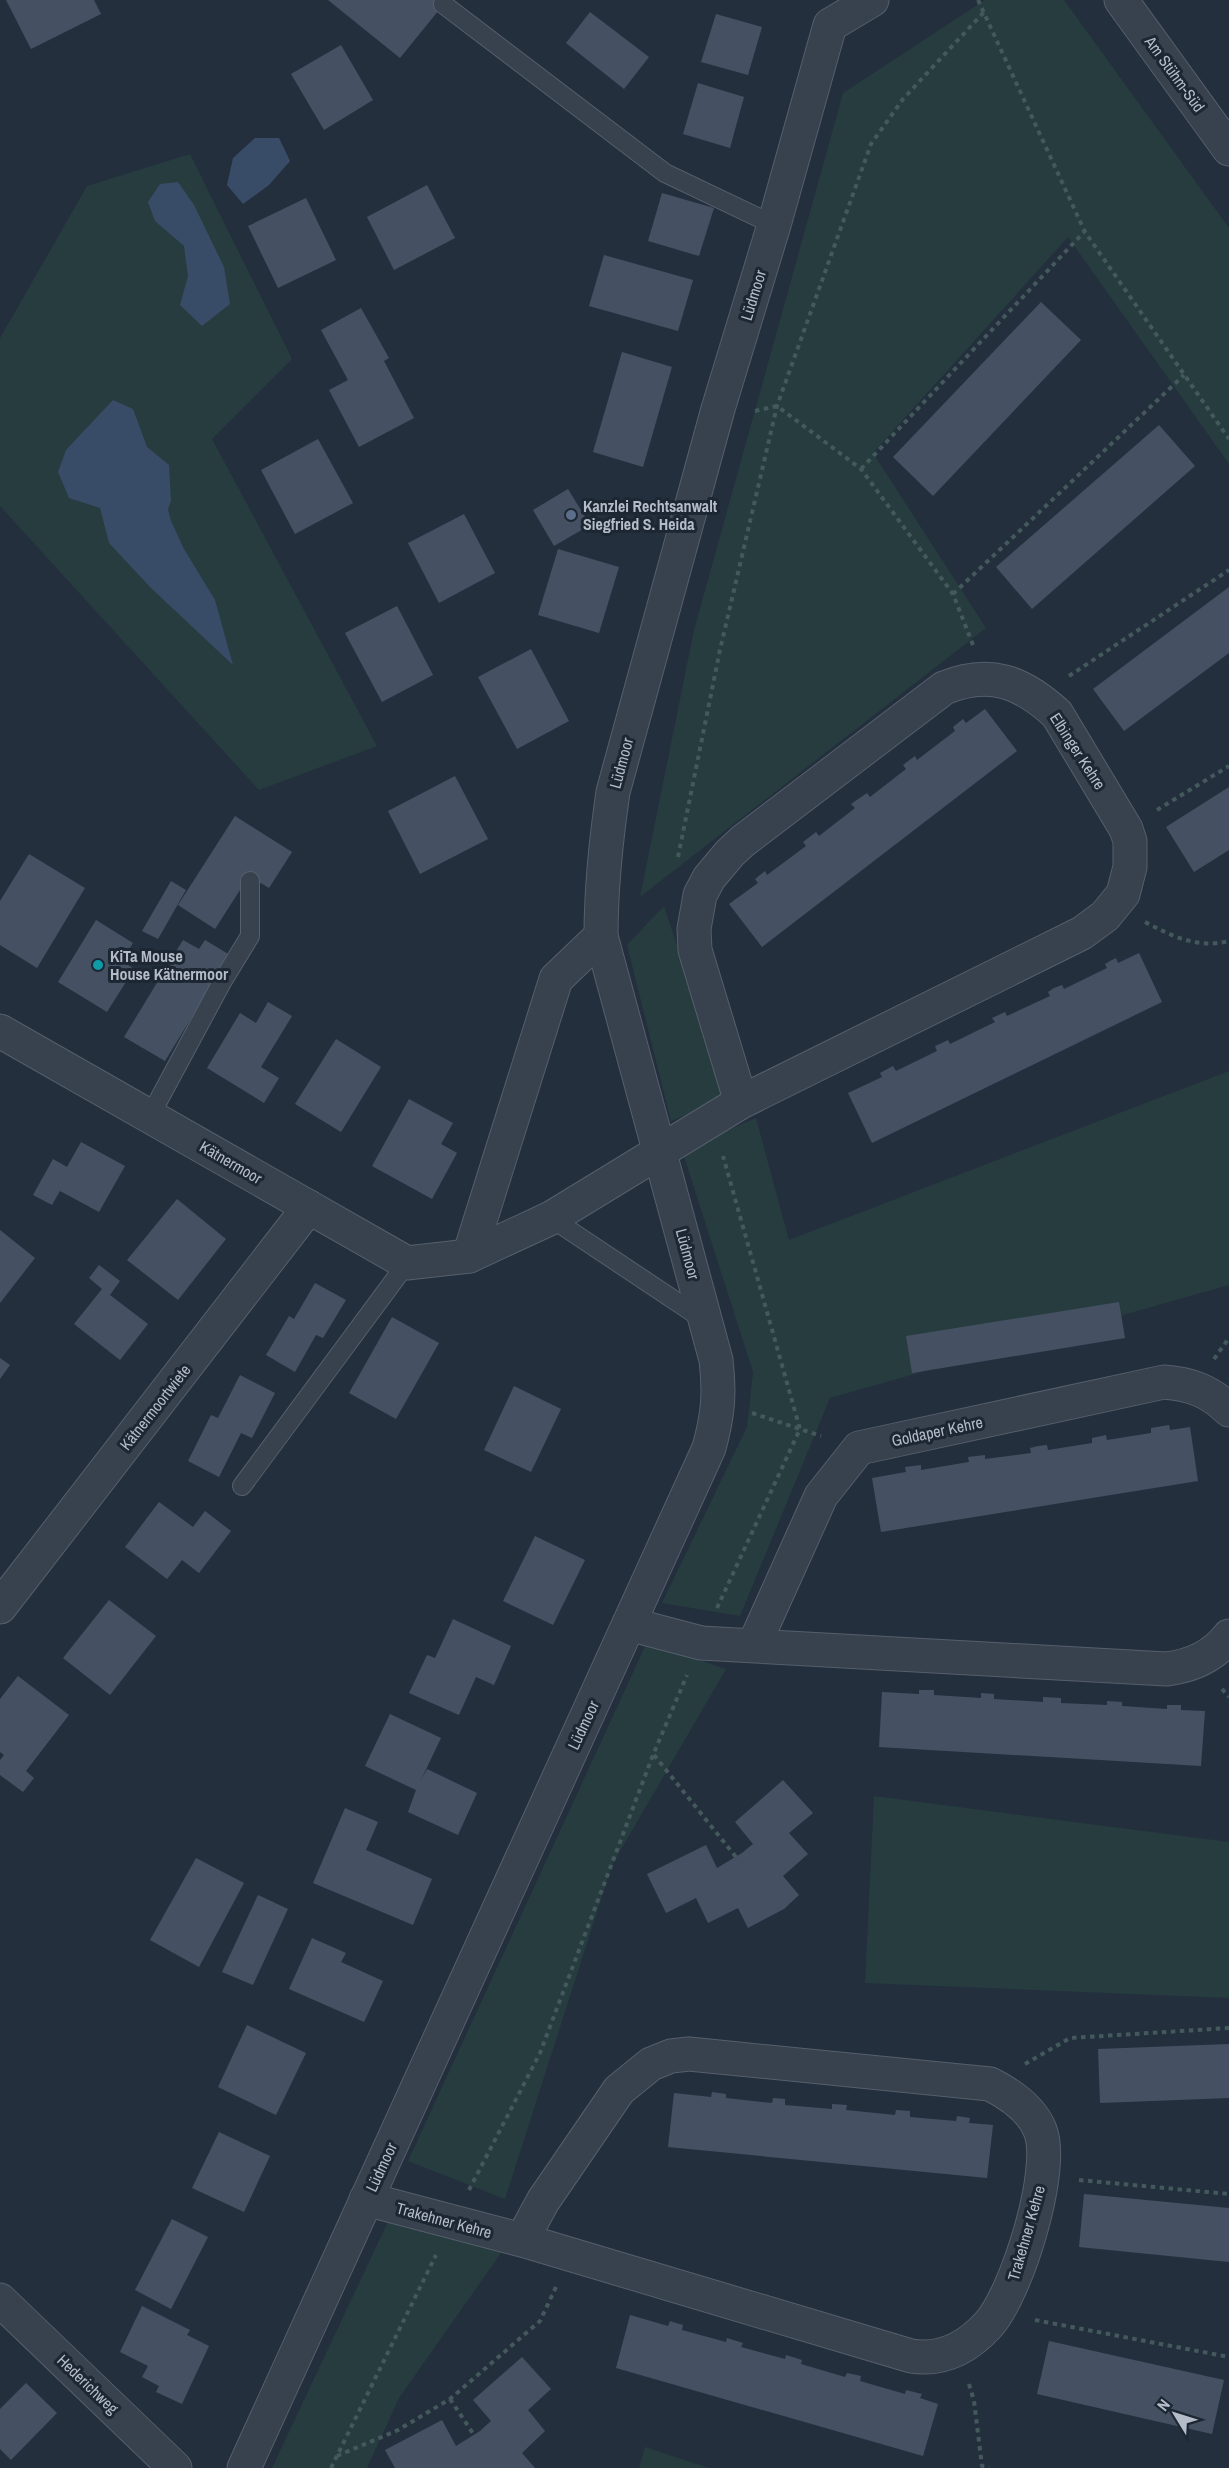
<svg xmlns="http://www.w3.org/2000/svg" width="1229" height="2468" font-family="'Archivo Narrow',sans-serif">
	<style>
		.green { fill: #263c3f }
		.water { fill: #394c67 }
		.building { fill: #455162 }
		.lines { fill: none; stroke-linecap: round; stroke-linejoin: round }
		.lane-casing { stroke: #565f6c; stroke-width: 20 }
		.street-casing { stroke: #565f6c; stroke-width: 35 }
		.path { stroke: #44595c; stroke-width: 4; stroke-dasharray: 4.5 4.5; stroke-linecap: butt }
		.lane { stroke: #38414e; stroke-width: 18 }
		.street { stroke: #38414e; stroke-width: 33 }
		.service-dot { fill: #5c6f8a; stroke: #1d2633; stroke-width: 2 }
		.culture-dot { fill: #0f9aa8; stroke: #1d2633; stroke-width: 2 }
		.labels { text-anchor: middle; stroke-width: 6; stroke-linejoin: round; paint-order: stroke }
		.street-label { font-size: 16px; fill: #b4bcc9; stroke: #1d2633 }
		.poi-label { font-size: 16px; font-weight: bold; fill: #b4bcc9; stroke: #1d2633; text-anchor: start }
	</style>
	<rect width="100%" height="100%" fill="#242f3e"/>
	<g class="green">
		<polygon points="985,0 1064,0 1229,228 1229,464 1068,237 873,453 986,628 640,897 694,630 843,93"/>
		<polygon points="190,154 292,359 212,439 377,746 259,790 0,506 0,338 87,186"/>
		<polygon points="664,906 728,1099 671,1121 627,945"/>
		<polygon points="1229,1071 1229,1285 830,1398 740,1616 662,1603 747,1427 753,1372 682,1150 756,1118 789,1240"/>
		<polygon points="647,1642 726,1669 612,1865 505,2199 408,2161"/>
		<polygon points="874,1796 1229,1842 1229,1998 865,1983"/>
		<polygon points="394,2209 501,2253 399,2398 367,2468 272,2468"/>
		<polygon points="645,2447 709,2468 639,2468"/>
	</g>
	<g class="water">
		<polygon points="255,138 279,138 290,161 269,185 243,204 227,185 233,158"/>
		<polygon points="178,182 194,205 224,267 230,304 202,326 180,305 188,276 184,246 155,221 148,202 160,184"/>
		<polygon points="113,400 133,409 147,447 169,465 171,501 168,509 171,521 184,549 215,600 233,665 151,588 109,543 100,508 69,498 58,472 66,450"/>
	</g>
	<g class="building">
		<polygon points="6,0 94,0 101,14 31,49"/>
		<polygon points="328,0 447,0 400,58"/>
		<polygon points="590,12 649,57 624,89 566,43"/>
		<polygon points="716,14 762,27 748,75 701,62"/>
		<polygon points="341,45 373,100 324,130 291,74"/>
		<polygon points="698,83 744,97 730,148 683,134"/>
		<polygon points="427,185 455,238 394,270 367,217"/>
		<polygon points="662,193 714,208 699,256 648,241"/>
		<polygon points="306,198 336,260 278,288 248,226"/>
		<polygon points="604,255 693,280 678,331 589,306"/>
		<polygon points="1041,302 1081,340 933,496 893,457"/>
		<polygon points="361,308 389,358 384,361 414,418 359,447 329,390 348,380 321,330"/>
		<polygon points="622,352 672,367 643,467 593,452"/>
		<polygon points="1159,425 1195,466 1032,609 996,567"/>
		<polygon points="318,439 353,503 295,534 261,470"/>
		<polygon points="568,489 590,525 554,546 533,510"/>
		<polygon points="464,514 495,573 439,603 408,543"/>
		<polygon points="558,549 619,567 599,633 538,615"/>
		<polygon points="1229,587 1229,653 1124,731 1093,689"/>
		<polygon points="397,606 433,675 382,702 345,633"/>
		<polygon points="531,649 569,721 517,749 478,677"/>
		<polygon points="985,709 1017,751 762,947 729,904 758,883 755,879 765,871 767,875 806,846 803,842 816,832 819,836 855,808 851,804 867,793 870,797 906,769 903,765 915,756 917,760 955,731 953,727 963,719 966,723"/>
		<polygon points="455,776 488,839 420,874 388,811"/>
		<polygon points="1229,787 1229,850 1194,872 1166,827"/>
		<polygon points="235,816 292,852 269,888 249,876 215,929 178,905"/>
		<polygon points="29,854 85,888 37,968 0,945 0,901"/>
		<polygon points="171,881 186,890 158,939 142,931"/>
		<polygon points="96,920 133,943 122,961 134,969 107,1012 58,982"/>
		<polygon points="183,940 199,949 205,940 230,955 165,1061 124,1037"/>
		<polygon points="1139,953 1162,1002 872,1143 848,1093 882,1077 880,1073 893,1066 896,1071 937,1051 935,1046 942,1043 948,1040 950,1044 995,1022 992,1018 1005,1012 1007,1016 1050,996 1048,992 1054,988 1062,985 1064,989 1107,968 1105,964 1110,961 1116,958 1118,963"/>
		<polygon points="268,1002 292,1016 261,1067 279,1078 264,1103 207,1068 240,1013 256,1023"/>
		<polygon points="336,1039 381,1067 341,1132 295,1104"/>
		<polygon points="409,1099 453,1123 441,1144 457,1153 432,1199 372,1166"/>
		<polygon points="81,1142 125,1166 99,1212 60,1191 52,1205 33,1195 53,1159 67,1167"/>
		<polygon points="177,1199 226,1239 178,1300 127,1260"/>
		<polygon points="0,1230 35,1258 0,1303"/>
		<polygon points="99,1265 120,1281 110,1295 148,1324 120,1360 74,1324 102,1289 89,1278"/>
		<polygon points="315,1283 346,1300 323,1338 316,1335 295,1372 266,1355 289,1316 294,1319"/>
		<polygon points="1119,1302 1125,1338 912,1373 906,1336"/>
		<polygon points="392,1317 439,1343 396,1419 349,1393"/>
		<polygon points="0,1358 10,1365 0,1379"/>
		<polygon points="240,1375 275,1393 252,1438 241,1433 219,1477 188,1461 211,1415 218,1418"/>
		<polygon points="514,1386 561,1409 531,1472 484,1450"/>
		<polygon points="1169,1425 1170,1430 1190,1427 1198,1481 881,1532 872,1478 906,1472 905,1467 921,1465 921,1470 969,1462 968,1457 985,1455 985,1459 1031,1453 1030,1448 1038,1446 1047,1445 1048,1450 1092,1443 1092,1438 1106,1435 1107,1440 1151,1433 1151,1428"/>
		<polygon points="159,1502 193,1527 205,1511 231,1531 199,1573 182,1560 167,1579 125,1547"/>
		<polygon points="535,1536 585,1560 553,1625 503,1601"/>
		<polygon points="109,1600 156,1636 110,1695 63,1658"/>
		<polygon points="453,1619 511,1646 494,1685 476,1677 459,1715 409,1693 427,1655 435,1658"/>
		<polygon points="18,1676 69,1715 26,1771 34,1778 23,1792 0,1775 0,1760 4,1755 0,1752 0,1699"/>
		<polygon points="919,1690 934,1690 934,1695 981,1698 981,1693 994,1694 994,1699 1043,1702 1043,1697 1061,1698 1061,1703 1107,1705 1107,1701 1122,1702 1122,1706 1167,1709 1167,1705 1181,1705 1181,1710 1205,1711 1201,1766 879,1747 882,1692 919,1694"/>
		<polygon points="390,1714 441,1738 420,1782 427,1769 477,1793 458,1835 408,1812 416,1790 365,1766"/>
		<polygon points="783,1780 813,1813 789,1833 808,1854 783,1876 799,1895 784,1909 748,1928 738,1908 708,1923 696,1898 666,1913 647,1874 706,1845 717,1868 742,1853 753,1844 735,1822"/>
		<polygon points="345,1808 378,1822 366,1850 432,1879 413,1925 313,1883"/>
		<polygon points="196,1858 244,1883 199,1967 150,1940"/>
		<polygon points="258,1895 288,1909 253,1985 222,1972"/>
		<polygon points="312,1938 346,1953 341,1962 383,1981 364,2022 289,1989"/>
		<polygon points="247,2025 306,2053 276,2115 218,2087"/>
		<polygon points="1229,2044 1229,2098 1100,2103 1098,2049"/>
		<polygon points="712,2092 726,2094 726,2098 772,2103 773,2098 785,2099 785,2105 832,2109 832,2104 847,2105 846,2110 895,2115 896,2110 910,2111 910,2117 956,2121 957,2116 970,2118 969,2123 993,2125 987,2178 668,2147 674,2093 711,2097"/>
		<polygon points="219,2132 270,2156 244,2212 192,2188"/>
		<polygon points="1084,2194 1229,2208 1229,2262 1079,2247"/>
		<polygon points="172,2219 208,2237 171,2309 135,2290"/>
		<polygon points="142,2306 190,2330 187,2335 209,2346 182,2404 156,2392 159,2386 142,2377 148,2366 120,2352"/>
		<polygon points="630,2315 668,2326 670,2321 676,2323 683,2325 682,2330 726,2342 727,2338 743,2343 741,2347 785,2359 786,2355 802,2360 801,2364 845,2377 847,2373 861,2376 860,2381 905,2394 906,2390 922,2394 920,2398 938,2404 923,2456 616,2368"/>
		<polygon points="1049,2341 1224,2380 1212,2434 1037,2394"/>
		<polygon points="522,2357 551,2389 528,2410 545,2431 522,2453 535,2468 395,2468 385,2450 442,2420 456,2446 480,2431 491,2421 473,2400"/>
		<polygon points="26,2383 57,2413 11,2460 0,2449 0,2409"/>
	</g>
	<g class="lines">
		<defs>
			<g id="lane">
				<polyline points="443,4 665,173 774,225"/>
				<polyline points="150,1116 222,982 250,936 250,881"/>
				<polyline points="551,1218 704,1320"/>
				<polyline points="242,1486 407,1263"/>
			</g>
			<g id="street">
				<polyline points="1121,0 1229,149"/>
				<path d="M0 1031 407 1263 469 1256 551 1218 741 1102 1082 933 1105 916 1123 894 1130 867V841L1126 829 1057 714C1022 682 990 669 944 688L743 841 730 853 709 878 700 895 694 929 695 950 741 1102"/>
				<polyline points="469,1256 556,979 601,936"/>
				<polyline points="0,1607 309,1207"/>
				<path d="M629 1624 701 1643 1166 1669C1191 1666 1213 1657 1229 1636"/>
				<path d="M754 1645 821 1496 859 1448 1164 1382C1190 1384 1210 1391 1229 1410"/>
				<path d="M366 2199 522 2240 911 2356C942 2361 967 2348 988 2325 1016 2295 1056 2169 1040 2130 1031 2108 1010 2094 990 2084L689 2054 671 2056 651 2064 619 2090 543 2201 522 2240"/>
				<polyline points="0,2300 175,2468"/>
				<path d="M244 2468 709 1448C718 1415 720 1394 716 1360L601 936C601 887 606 840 613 792L718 409 774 225 830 25 872 0"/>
			</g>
		</defs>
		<use href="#lane" class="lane-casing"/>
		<use href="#street" class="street-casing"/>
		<g class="path">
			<polyline points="978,0 1085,232 1229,439"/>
			<polyline points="755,411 777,406 861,469 953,594 973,645"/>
			<polyline points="861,469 1084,232"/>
			<polyline points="953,594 1184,375"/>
			<polyline points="1069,676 1229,570"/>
			<polyline points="1157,810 1229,766"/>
			<polyline points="678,857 720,650 777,406 871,144 903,99 984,12"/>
			<path d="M1145 922C1172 936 1197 949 1229 941"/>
			<polyline points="1214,1359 1229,1338"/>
			<polyline points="752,1413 821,1436"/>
			<polyline points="717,1608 800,1429 723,1156"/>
			<polyline points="1222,1689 1229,1697"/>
			<polyline points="654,1755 736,1857"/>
			<polyline points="1025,2064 1070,2038 1229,2028"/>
			<polyline points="1079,2180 1229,2194"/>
			<polyline points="469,2190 540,2053 653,1755 687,1675"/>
			<polyline points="1035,2320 1229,2357"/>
			<polyline points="969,2384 974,2401 982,2466 989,2468"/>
			<polyline points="450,2399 474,2435"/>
			<polyline points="337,2456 398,2430 450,2399 540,2321 556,2287"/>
			<polyline points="331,2468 436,2255"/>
		</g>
		<use href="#lane" class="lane"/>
		<use href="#street" class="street"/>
	</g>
	<circle class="service-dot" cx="571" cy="515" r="6"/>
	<circle class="culture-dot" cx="98" cy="965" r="6"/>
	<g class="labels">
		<g class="street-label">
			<text transform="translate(1175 74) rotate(54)" y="6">Am Stühm-Süd</text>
			<text transform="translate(753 295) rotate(-73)" y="6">Lüdmoor</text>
			<text transform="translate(1078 751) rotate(57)" y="6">Elbinger Kehre</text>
			<text transform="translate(621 763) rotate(-75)" y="6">Lüdmoor</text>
			<text transform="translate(231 1162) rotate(30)" y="6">Kätnermoor</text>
			<text transform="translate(688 1254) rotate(75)" y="6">Lüdmoor</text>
			<text transform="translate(155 1407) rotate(-52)" y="6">Kätnermoortwiete</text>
			<text transform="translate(937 1431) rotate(-12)" y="6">Goldaper Kehre</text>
			<text transform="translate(583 1725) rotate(-65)" y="6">Lüdmoor</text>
			<text transform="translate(381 2167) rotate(-65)" y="6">Lüdmoor</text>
			<text transform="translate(444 2220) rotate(15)" y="6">Trakehner Kehre</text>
			<text transform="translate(1026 2233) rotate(-74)" y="6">Trakehner Kehre</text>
			<text transform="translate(88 2384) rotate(44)" y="6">Hederichweg</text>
		</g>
		<g class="poi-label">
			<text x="583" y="512">Kanzlei Rechtsanwalt<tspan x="583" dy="18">Siegfried S. Heida</tspan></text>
			<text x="110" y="962">KiTa Mouse<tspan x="110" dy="18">House Kätnermoor</tspan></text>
		</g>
	</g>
	<g transform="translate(1175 2414) rotate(308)" stroke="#1d2633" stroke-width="4.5" paint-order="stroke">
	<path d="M0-4.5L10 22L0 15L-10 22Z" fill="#b4bcc9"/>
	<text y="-9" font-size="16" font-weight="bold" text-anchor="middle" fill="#b4bcc9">N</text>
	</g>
</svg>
